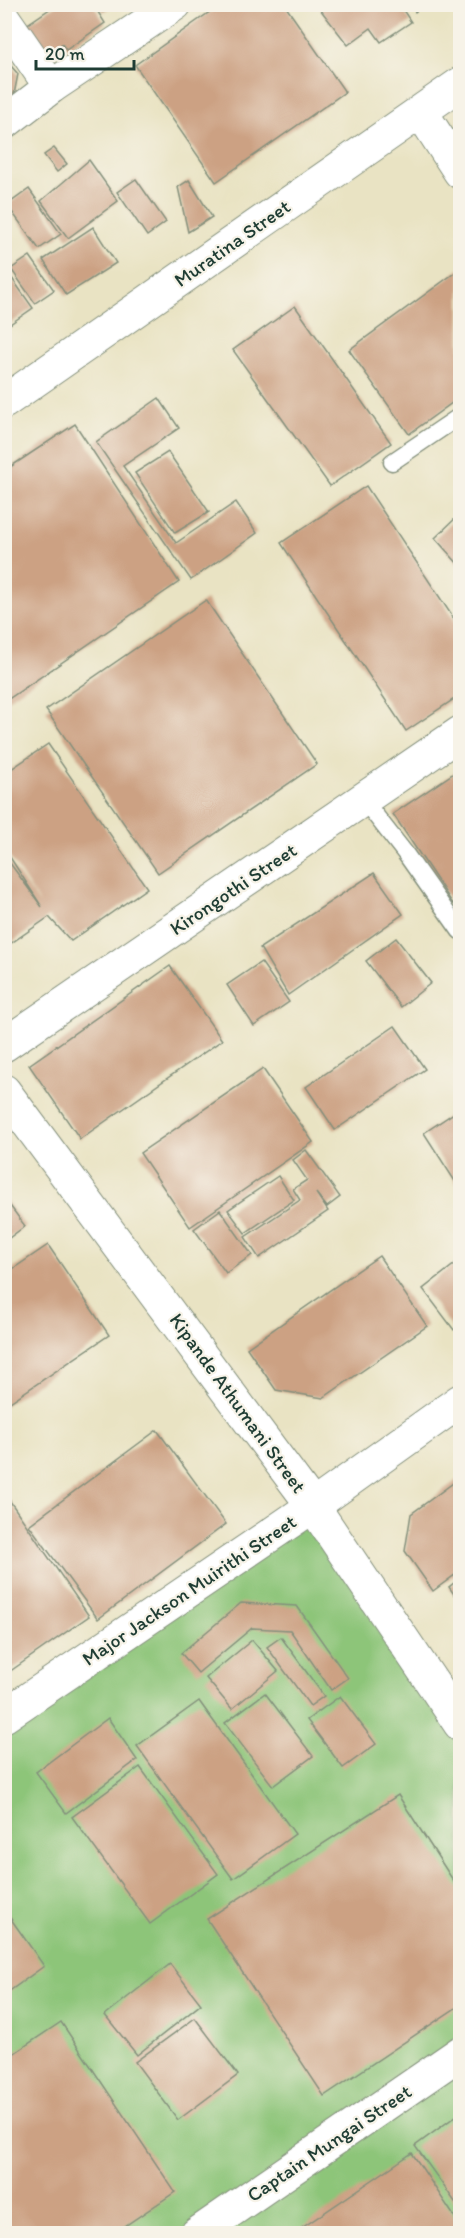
<svg xmlns="http://www.w3.org/2000/svg" width="465" height="2238" font-family="Itim,sans-serif">
	<style>
		.green { fill: #8dc579; stroke: #568156; stroke-width: 1.5 }
		.building { fill: #cca183 }
		.lines { fill: none; stroke-linecap: round; stroke-linejoin: round }
		.lane-casing { stroke: #84907c; stroke-width: 19 }
		.street-casing { stroke: #84907c; stroke-width: 35 }
		.secondary-casing { stroke: #84907c; stroke-width: 35 }
		.lane { stroke: #fff; stroke-width: 16 }
		.street { stroke: #fff; stroke-width: 33 }
		.secondary { stroke: #fff; stroke-width: 33 }
		.labels { text-anchor: middle; stroke-width: 4.5; stroke-linejoin: round; paint-order: stroke }
		.street-label { font-size: 20px; fill: #1f3d34; stroke: #f7f3e8 }
	</style>
	<rect width="100%" height="100%" fill="#f7f3e8"/>
	<filter id="ink" filterUnits="userSpaceOnUse"><feTurbulence type="fractalNoise" baseFrequency=".0167" numOctaves="2"/><feDisplacementMap in="SourceGraphic" scale="12" xChannelSelector="R" yChannelSelector="G"/><feConvolveMatrix kernelMatrix="1 2 1 2 8 2 1 2 1" color-interpolation-filters="sRGB"/></filter>
	<filter id="wash" filterUnits="userSpaceOnUse"><feTurbulence type="fractalNoise" baseFrequency=".008" numOctaves="4" result="noise"/><feDisplacementMap in="SourceGraphic" scale="24" xChannelSelector="R" yChannelSelector="G"/><feGaussianBlur stdDeviation="1.35" result="paint"/><feColorMatrix in="noise" values="0 0 0 0 0 0 0 0 0 0 0 0 0 0 0 0 0 1.4 0 .05"/><feComposite in="paint" operator="in"/></filter>
	<g filter="url(#wash)">
		<rect width="100%" height="100%" fill="#e9e3c3"/>
		<polygon class="green" points="313,1506 460,1724 460,2233 5,2234 5,1712"/>
		<g id="blocks">
			<g class="building">
				<polygon points="57,4 93,4 105,23 66,50 62,44 40,59 19,30"/>
				<polygon points="98,4 114,4 103,12"/>
				<polygon points="221,4 284,4 345,92 216,182 135,65"/>
				<polygon points="316,4 399,4 411,22 381,42 371,28 348,45"/>
				<polygon points="410,4 426,4 415,12"/>
				<polygon points="4,58 18,74 11,110 4,115"/>
				<polygon points="54,148 67,164 57,172 44,155"/>
				<polygon points="89,160 118,201 68,238 41,201"/>
				<polygon points="136,179 166,222 147,236 117,192"/>
				<polygon points="189,180 212,217 188,232 178,187"/>
				<polygon points="29,189 61,234 39,249 7,205"/>
				<polygon points="93,227 116,263 66,295 43,260"/>
				<polygon points="30,256 54,290 35,303 11,269"/>
				<polygon points="460,269 460,397 409,434 349,350"/>
				<polygon points="11,277 33,308 10,324 4,316 4,282"/>
				<polygon points="295,306 391,443 330,486 233,350"/>
				<polygon points="159,398 179,428 123,466 176,543 236,502 257,533 191,580 96,442"/>
				<polygon points="75,424 179,582 4,702 4,471"/>
				<polygon points="168,452 209,512 175,533 135,473"/>
				<polygon points="366,486 460,628 460,695 406,731 281,543"/>
				<polygon points="460,514 460,566 435,538"/>
				<polygon points="206,600 317,764 158,873 46,710"/>
				<polygon points="48,744 147,888 71,941 49,917 4,948 4,855 42,907 4,848 4,774"/>
				<polygon points="460,769 460,897 453,904 393,814"/>
				<polygon points="374,873 403,914 288,995 260,948"/>
				<polygon points="396,938 431,983 401,1007 366,961"/>
				<polygon points="261,962 289,1002 254,1026 227,985"/>
				<polygon points="170,966 222,1040 80,1139 29,1065"/>
				<polygon points="395,1026 425,1069 335,1130 306,1087"/>
				<polygon points="263,1069 313,1142 190,1227 140,1153"/>
				<polygon points="460,1109 460,1189 424,1133"/>
				<polygon points="306,1150 340,1197 327,1207 316,1193 328,1211 259,1258 245,1237 300,1200 293,1189 307,1180 293,1160"/>
				<polygon points="278,1176 294,1200 245,1233 228,1210"/>
				<polygon points="5,1199 25,1226 5,1241"/>
				<polygon points="220,1210 252,1255 226,1273 194,1229"/>
				<polygon points="48,1245 109,1335 4,1406 4,1275"/>
				<polygon points="379,1256 427,1326 323,1398 276,1390 247,1348"/>
				<polygon points="460,1260 460,1325 454,1330 423,1289"/>
				<polygon points="157,1430 226,1524 98,1619 29,1525"/>
				<polygon points="460,1478 460,1571 433,1591 405,1551 411,1514"/>
				<polygon points="5,1494 89,1616 9,1672 5,1665"/>
				<polygon points="460,1578 460,1603 449,1587"/>
				<polygon points="241,1603 297,1606 348,1678 331,1690 290,1630 252,1628 198,1673 181,1653"/>
				<polygon points="281,1637 324,1696 310,1706 267,1647"/>
				<polygon points="252,1640 278,1671 232,1709 206,1678"/>
				<polygon points="265,1693 313,1756 273,1786 225,1723"/>
				<polygon points="340,1696 376,1744 343,1768 307,1720"/>
				<polygon points="199,1701 295,1834 233,1879 137,1746"/>
				<polygon points="108,1718 137,1760 66,1813 36,1772"/>
				<polygon points="140,1767 218,1874 150,1924 72,1817"/>
				<polygon points="398,1795 460,1891 460,2005 324,2096 207,1919"/>
				<polygon points="4,1909 44,1966 4,1995"/>
				<polygon points="170,1964 201,2004 137,2055 105,2015"/>
				<polygon points="195,2018 238,2075 178,2120 135,2062"/>
				<polygon points="61,2022 175,2192 113,2234 4,2234 4,2055 7,2058"/>
				<polygon points="460,2113 460,2209 415,2146"/>
				<polygon points="412,2153 460,2225 460,2234 293,2234"/>
			</g>
		</g>
	</g>
	<g filter="url(#ink)">
		<use href="#blocks" fill-opacity="0" stroke="#84907c" stroke-width="1.5"/>
		<g class="lines">
			<defs>
				<g id="lane">
					<polyline points="392,462 460,416"/>
					<polyline points="362,798 405,853 460,931"/>
				</g>
				<g id="street">
					<polyline points="4,19 51,87"/>
					<polyline points="421,112 460,172"/>
					<polyline points="4,123 51,87 175,4"/>
				</g>
				<g id="secondary">
					<polyline points="4,402 460,84"/>
					<polyline points="4,1045 460,733"/>
					<polyline points="4,1091 313,1506 460,1724"/>
					<polyline points="4,1716 313,1506 460,1401"/>
					<polyline points="197,2234 460,2053"/>
				</g>
			</defs>
			<use href="#lane" class="lane-casing"/>
			<use href="#street" class="street-casing"/>
			<use href="#secondary" class="secondary-casing"/>
			<use href="#lane" class="lane"/>
			<use href="#street" class="street"/>
			<use href="#secondary" class="secondary"/>
		</g>
	</g>
	<g class="labels">
		<g class="street-label">
			<text transform="translate(232 243) rotate(-35)" y="7">Muratina Street</text>
			<text transform="translate(233 889) rotate(-34)" y="7">Kirongothi Street</text>
			<text transform="translate(238 1403) rotate(54)" y="7">Kipande Athumani Street</text>
			<text transform="translate(189 1590) rotate(-34)" y="7">Major Jackson Muirithi Street</text>
			<text transform="translate(329 2143) rotate(-34)" y="7">Captain Mungai Street</text>
		</g>
	</g>
	<rect width="465" height="2238" fill="none" stroke="#f7f3e8" stroke-width="24"/>
	<path d="M36 60v9h98v-9" fill="none" stroke="#1f3d34" stroke-width="3"/>
	<text x="45" y="60" font-size="18" fill="#1f3d34" stroke="#f7f3e8" stroke-width="4.5" paint-order="stroke">20 m</text>
</svg>
